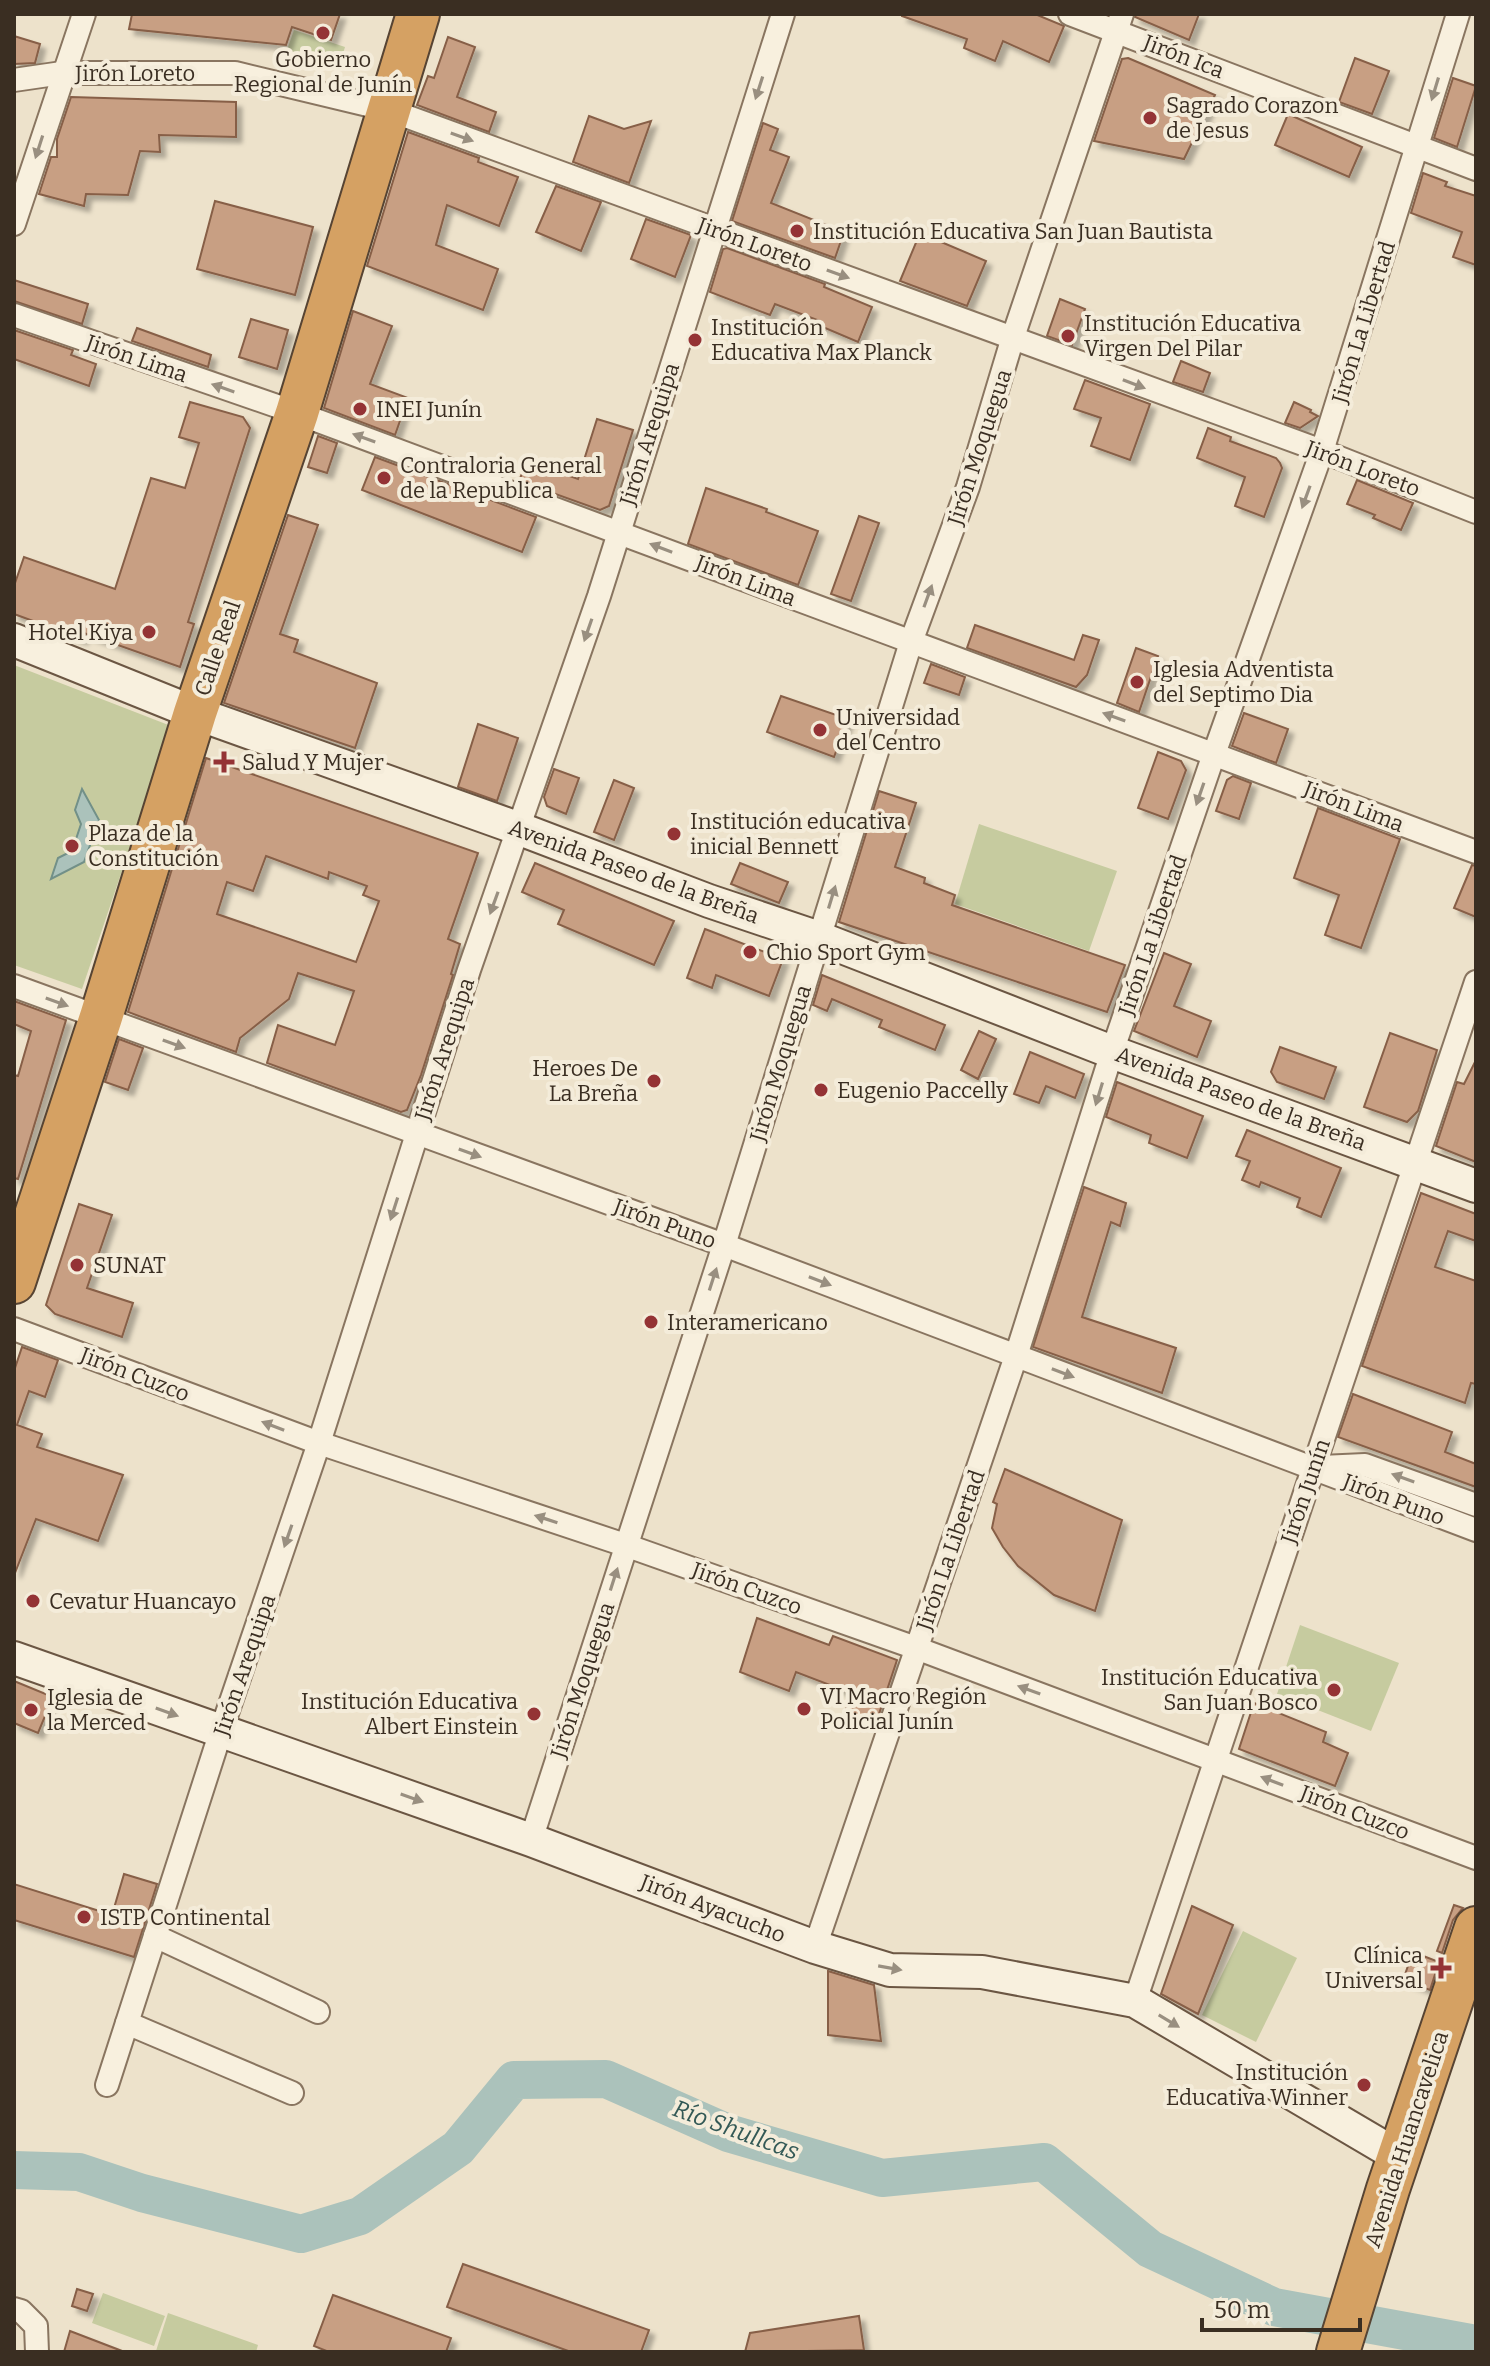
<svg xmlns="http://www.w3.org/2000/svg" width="1490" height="2366" font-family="Bitter,serif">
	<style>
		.green { fill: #c6cb9f; fill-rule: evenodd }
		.water { fill: #abc2bb; stroke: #729088; stroke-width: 2 }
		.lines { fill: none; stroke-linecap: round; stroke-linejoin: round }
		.river { stroke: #abc2bb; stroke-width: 38 }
		.building { fill: #c89f83; stroke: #875f47; stroke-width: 2; fill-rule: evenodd; filter: url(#shadow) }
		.street-casing { stroke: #897560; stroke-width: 26 }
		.secondary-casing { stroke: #6b5643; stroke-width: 36 }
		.highway-casing { stroke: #574433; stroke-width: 46 }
		.street { stroke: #f8f0de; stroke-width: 22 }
		.secondary { stroke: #f8f0de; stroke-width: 32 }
		.highway { stroke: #d5a163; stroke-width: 42 }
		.oneway { fill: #998f80 }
		.poi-dot { fill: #943335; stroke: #f4ecda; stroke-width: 3 }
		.labels { text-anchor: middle; stroke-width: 8; stroke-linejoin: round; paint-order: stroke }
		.street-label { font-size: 22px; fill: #3a2e22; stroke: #f4ecda }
		.poi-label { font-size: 22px; fill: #3a2e22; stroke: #f4ecda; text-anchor: start }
		.water-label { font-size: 24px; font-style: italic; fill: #335956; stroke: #f4ecda }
	</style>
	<defs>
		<filter id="shadow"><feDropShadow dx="5.5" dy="5.5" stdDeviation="2" flood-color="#0004"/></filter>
	</defs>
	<rect width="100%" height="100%" fill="#ede2cb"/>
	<g class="green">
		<polygon points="294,30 345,47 339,66 287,50"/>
		<path d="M14 665 171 726 82 989 14 965ZM82 790 84 862 72 851 81 824 75 810Z"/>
		<polygon points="979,824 1117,871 1089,951 955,904"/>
		<polygon points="1300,1625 1399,1663 1371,1731 1277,1694"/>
		<polygon points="1243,1931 1297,1958 1256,2042 1202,2015"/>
		<polygon points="103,2293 165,2316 154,2346 92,2323"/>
		<polygon points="168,2313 258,2345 256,2352 156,2351"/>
	</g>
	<polygon class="water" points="82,789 99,820 84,862 51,879 58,858 72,851 81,824 75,810"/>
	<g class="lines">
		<polyline class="river" points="14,2170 79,2172 142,2193 301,2234 360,2216 458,2148 514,2080 606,2079 728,2133 882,2178 1044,2162 1150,2249 1274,2307 1476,2344"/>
	</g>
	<g class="building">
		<polygon points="132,14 340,14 331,40 292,27 286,45 129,29"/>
		<polygon points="902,14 1035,14 1064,26 1049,62 1003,41 995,61 964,48 967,39 902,16"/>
		<polygon points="1136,14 1199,14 1189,40 1135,17"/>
		<polygon points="14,36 40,44 35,63 14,64"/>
		<polygon points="448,37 475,47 457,97 496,112 489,132 417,105 428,76 434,78"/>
		<polygon points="1128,58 1215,95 1184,159 1094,141 1122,59"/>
		<polygon points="1355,58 1389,71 1372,114 1339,102"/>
		<polygon points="1453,78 1476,86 1457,147 1434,138"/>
		<polygon points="71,97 236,102 236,137 159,135 160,152 140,151 128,195 86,194 84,206 39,194 51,157 57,157 57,139"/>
		<polygon points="1288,114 1362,147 1349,177 1275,145"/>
		<polygon points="589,116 624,129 651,121 629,183 573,162"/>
		<polygon points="763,123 778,129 770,150 789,157 771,203 844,232 835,258 732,221"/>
		<polygon points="408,132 479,158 478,162 518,177 499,226 447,205 436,245 498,269 483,310 367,266"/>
		<polygon points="1423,173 1447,182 1445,186 1476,196 1476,265 1453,257 1462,232 1411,213"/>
		<polygon points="556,186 601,202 581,251 536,232"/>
		<polygon points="215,201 313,227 295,295 197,269"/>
		<polygon points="646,219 691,235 675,277 631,259"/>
		<polygon points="920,233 986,261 967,306 900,281"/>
		<polygon points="727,248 825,284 824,287 872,307 858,342 818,325 820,321 775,304 770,315 710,292 723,249"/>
		<polygon points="14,280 88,304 82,324 14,301"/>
		<polygon points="1060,299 1085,309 1072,345 1047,336"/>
		<polygon points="353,311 392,326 370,384 408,398 395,435 324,408"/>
		<polygon points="251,319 288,330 277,369 239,357"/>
		<polygon points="137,328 211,355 208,367 132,341"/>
		<polygon points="14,330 73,350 71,355 96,364 89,386 14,359"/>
		<polygon points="1181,361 1210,373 1203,392 1173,382"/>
		<polygon points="1085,380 1150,404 1130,460 1091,446 1101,418 1074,409"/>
		<polygon points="190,402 243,417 250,428 188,622 194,624 180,667 84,633 82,639 14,614 14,586 24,557 115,589 151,478 185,488 199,443 179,437"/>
		<polygon points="1294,402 1311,410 1310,412 1318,416 1300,428 1285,423"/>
		<polygon points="597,419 633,430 609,506 600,510 519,481 527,461 578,479"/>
		<polygon points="1208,428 1231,437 1230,441 1276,458 1280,463 1282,468 1264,517 1235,506 1245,477 1197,458"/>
		<polygon points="318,436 337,443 327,473 308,467"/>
		<polygon points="375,457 536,517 522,552 362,490"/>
		<polygon points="1357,480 1413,503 1401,530 1373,518 1375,515 1347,504"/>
		<polygon points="706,488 767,509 766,512 818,531 798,585 688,544"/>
		<polygon points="288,515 318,525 280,634 298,640 294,652 377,683 355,748 224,703"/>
		<polygon points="859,516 879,523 851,601 831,594"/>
		<polygon points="975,625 1074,660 1083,635 1099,640 1087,675 1076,687 967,648"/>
		<polygon points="1136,648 1158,656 1139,712 1117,703"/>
		<polygon points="931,664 965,677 959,695 924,683"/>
		<polygon points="781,696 848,719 834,757 767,732"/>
		<polygon points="1244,713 1288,729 1276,763 1232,746"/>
		<polygon points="478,724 518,738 497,801 458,787"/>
		<polygon points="1158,752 1181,761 1186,770 1168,819 1138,808"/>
		<path d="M206 758 478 853 448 939 460 944 451 974 453 975 421 1075 407 1110 401 1112 267 1063 278 1025 335 1045 354 991 298 973 289 999 240 1038 236 1052 128 1012ZM266 856 328 879 329 872 367 886 363 895 379 901 356 962 217 914 227 882 253 891Z"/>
		<polygon points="554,769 579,778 566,814 547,806 544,797"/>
		<polygon points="1233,776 1251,783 1239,819 1216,811 1227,780"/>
		<polygon points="614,780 634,788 614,840 594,832"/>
		<polygon points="879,791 916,803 895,867 925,878 924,883 955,895 952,905 1125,965 1107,1012 839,922"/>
		<polygon points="1318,808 1400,839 1361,948 1325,935 1339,895 1294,878"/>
		<polygon points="535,863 674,921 654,965 558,924 564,910 522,892"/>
		<polygon points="740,863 788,882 779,903 731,884"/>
		<polygon points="1472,865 1476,866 1476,917 1454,908"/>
		<polygon points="705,929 783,959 769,996 716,975 712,988 687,978"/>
		<polygon points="1164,953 1191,964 1174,1006 1211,1021 1197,1057 1134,1031"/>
		<polygon points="822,975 945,1025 935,1050 879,1027 882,1020 832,999 827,1011 813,1005"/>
		<polygon points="14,1001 66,1020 18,1179 14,1178 14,1075 18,1076 31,1031 14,1024"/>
		<polygon points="979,1031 996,1039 978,1079 961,1070"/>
		<polygon points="1390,1033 1437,1050 1418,1111 1407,1122 1364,1107"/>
		<polygon points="119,1039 143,1048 128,1090 105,1082"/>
		<polygon points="1280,1047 1336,1067 1324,1099 1277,1082 1271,1072"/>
		<polygon points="1030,1052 1084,1074 1075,1098 1046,1086 1039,1103 1014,1094"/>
		<polygon points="1476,1060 1476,1162 1436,1146 1457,1082 1464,1084"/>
		<polygon points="1117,1082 1203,1116 1187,1158 1149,1143 1151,1135 1106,1117"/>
		<polygon points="1247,1130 1341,1168 1321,1217 1297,1207 1300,1198 1261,1182 1259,1187 1242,1180 1250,1161 1236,1156"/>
		<polygon points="1084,1187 1126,1203 1120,1226 1111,1222 1082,1317 1176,1348 1162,1393 1033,1347"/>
		<polygon points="1421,1193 1476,1214 1476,1241 1448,1231 1435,1267 1476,1281 1476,1384 1471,1383 1465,1403 1362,1366"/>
		<polygon points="79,1204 112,1215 87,1288 133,1303 122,1337 55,1314 46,1305"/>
		<polygon points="22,1347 58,1360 45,1397 29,1391 17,1425 42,1434 37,1447 123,1475 98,1541 36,1519 15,1573 14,1371"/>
		<polygon points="1353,1394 1452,1432 1445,1452 1476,1464 1476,1487 1338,1437"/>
		<polygon points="1005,1469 1122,1520 1095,1611 1054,1595 1018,1566 1003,1547 992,1528 997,1504 993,1502"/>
		<polygon points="757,1618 829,1645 833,1636 897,1660 876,1723 845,1712 851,1693 796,1672 789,1691 740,1672"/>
		<polygon points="14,1681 53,1697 38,1733 14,1723"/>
		<polygon points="1254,1703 1326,1732 1323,1742 1348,1753 1335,1786 1239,1749"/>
		<polygon points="124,1874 157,1884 134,1957 14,1920 14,1884 112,1915"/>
		<polygon points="1454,1905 1463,1908 1453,1920 1442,1953 1437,1951"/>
		<polygon points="1192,1906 1233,1925 1198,2014 1161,1994"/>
		<polygon points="1413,1952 1439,1962 1430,1990 1403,1980"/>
		<polygon points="828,1971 874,1985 881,2041 828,2035"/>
		<polygon points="463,2264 649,2330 641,2352 571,2352 447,2307"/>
		<polygon points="77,2289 93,2294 87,2311 72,2306"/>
		<polygon points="333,2295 451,2338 446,2352 329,2352 314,2346"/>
		<polygon points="859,2316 864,2350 745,2352 750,2333"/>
		<polygon points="70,2331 122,2351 121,2352 64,2352"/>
	</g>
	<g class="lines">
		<defs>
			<g id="street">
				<polyline points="1070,14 1476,169"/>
				<polyline points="14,80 62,73 235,73 389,110 1322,451 1476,512"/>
				<polyline points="14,224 84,14"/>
				<polyline points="14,315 297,413 1476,852"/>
				<polyline points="14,986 724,1245 1476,1530"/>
				<polyline points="14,1329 319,1443 625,1545 916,1648 1476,1858"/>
				<polyline points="1321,1467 1365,1465 1476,1505"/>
				<polyline points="531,1840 724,1245 911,642 968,487 1013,337 1122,14"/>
				<polyline points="155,1936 318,2012"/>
				<polyline points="815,1947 1016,1356 1112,1052 1214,754 1322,451 1458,14"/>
				<polyline points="1135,2001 1476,982"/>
				<polyline points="127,2023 292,2093"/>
				<polyline points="107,2085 221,1731 319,1443 469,970 599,596 783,14"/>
				<polyline points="14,2309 21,2311 36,2326 37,2352"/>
			</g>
			<g id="secondary">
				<polyline points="14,640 195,713 520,829 709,901 819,938 1112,1052 1476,1186"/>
				<polyline points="14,1658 531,1840 815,1947 890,1970 982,1972 1135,2001 1400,2157"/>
			</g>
			<g id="highway">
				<polyline points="14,1282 101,1017 195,713 297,413 418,14"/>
				<polyline points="1338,2352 1388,2189 1476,1928"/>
			</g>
		</defs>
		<use href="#street" class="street-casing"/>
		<use href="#secondary" class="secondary-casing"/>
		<use href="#highway" class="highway-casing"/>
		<use href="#street" class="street"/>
		<use href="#secondary" class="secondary"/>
		<use href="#highway" class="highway"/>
	</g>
	<defs><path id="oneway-solid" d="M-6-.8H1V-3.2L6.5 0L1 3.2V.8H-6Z" transform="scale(2)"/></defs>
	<g class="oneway">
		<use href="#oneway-solid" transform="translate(759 88) rotate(108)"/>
		<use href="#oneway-solid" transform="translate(1435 89) rotate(107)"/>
		<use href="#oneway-solid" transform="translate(462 137) rotate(20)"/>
		<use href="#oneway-solid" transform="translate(39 147) rotate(108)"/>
		<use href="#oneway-solid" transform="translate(838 274) rotate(20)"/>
		<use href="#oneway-solid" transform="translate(1134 384) rotate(21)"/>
		<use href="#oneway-solid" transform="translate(223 388) rotate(-161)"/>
		<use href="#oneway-solid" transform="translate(364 438) rotate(-160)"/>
		<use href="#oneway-solid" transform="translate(1306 497) rotate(110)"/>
		<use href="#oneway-solid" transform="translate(661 548) rotate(-159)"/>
		<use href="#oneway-solid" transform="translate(928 596) rotate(-70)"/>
		<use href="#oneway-solid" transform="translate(588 630) rotate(109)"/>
		<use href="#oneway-solid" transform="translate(1114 717) rotate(-160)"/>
		<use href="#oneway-solid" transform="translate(1200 794) rotate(109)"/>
		<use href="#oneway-solid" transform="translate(832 897) rotate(-73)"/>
		<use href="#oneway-solid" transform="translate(494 903) rotate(110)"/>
		<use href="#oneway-solid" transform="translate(57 1002) rotate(20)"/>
		<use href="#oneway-solid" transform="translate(174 1044) rotate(20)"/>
		<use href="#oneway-solid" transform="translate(1099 1094) rotate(107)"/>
		<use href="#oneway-solid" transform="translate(470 1153) rotate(20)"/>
		<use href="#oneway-solid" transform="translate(394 1209) rotate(108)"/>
		<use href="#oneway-solid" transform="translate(713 1279) rotate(-72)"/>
		<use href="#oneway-solid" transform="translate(820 1281) rotate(21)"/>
		<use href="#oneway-solid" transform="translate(1063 1373) rotate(21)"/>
		<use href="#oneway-solid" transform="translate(273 1426) rotate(-159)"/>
		<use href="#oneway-solid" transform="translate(1403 1478) rotate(-160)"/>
		<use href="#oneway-solid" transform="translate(546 1519) rotate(-162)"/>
		<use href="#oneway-solid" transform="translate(288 1536) rotate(109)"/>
		<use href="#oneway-solid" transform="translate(614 1579) rotate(-72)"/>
		<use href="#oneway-solid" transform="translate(1029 1690) rotate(-160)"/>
		<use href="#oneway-solid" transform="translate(167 1712) rotate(20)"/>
		<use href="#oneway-solid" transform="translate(1272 1781) rotate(-159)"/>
		<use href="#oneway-solid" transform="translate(412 1798) rotate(19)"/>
		<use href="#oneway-solid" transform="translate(890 1968) rotate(10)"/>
		<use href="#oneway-solid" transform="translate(1169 2021) rotate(31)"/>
	</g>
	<g class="poi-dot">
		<circle cx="323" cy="33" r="8"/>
		<circle cx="1150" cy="118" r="8"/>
		<circle cx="797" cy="231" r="8"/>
		<circle cx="1068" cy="336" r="8"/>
		<circle cx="695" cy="340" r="8"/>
		<circle cx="360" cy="409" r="8"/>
		<circle cx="384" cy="478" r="8"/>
		<circle cx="149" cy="632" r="8"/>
		<circle cx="1137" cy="682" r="8"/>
		<circle cx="820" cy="730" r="8"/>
		<path d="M220 750h8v8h8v8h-8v8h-8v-8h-8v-8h8z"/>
		<circle cx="674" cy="834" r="8"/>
		<circle cx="72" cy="846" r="8"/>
		<circle cx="750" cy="952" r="8"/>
		<circle cx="654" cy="1081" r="8"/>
		<circle cx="821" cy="1090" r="8"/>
		<circle cx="77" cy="1265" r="8"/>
		<circle cx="651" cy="1322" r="8"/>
		<circle cx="33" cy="1601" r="8"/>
		<circle cx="1334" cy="1690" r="8"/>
		<circle cx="804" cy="1709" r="8"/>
		<circle cx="31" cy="1710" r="8"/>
		<circle cx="534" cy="1714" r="8"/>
		<circle cx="84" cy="1917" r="8"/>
		<path d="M1437 1956h8v8h8v8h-8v8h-8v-8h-8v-8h8z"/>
		<circle cx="1364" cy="2085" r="8"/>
	</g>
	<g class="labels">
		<g class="street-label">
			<text transform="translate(1184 56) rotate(21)" y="8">Jirón Ica</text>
			<text x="135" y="81">Jirón Loreto</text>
			<text transform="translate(755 244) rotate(20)" y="8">Jirón Loreto</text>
			<text transform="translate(1363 322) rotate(-73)" y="8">Jirón La Libertad</text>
			<text transform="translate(137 358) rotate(19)" y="8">Jirón Lima</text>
			<text transform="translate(649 434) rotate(-72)" y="8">Jirón Arequipa</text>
			<text transform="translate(979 447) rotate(-72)" y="8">Jirón Moquegua</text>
			<text transform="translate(1363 468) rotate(21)" y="8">Jirón Loreto</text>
			<text transform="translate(746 580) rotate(21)" y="8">Jirón Lima</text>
			<text transform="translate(217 648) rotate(-71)" y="8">Calle Real</text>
			<text transform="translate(1354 806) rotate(21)" y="8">Jirón Lima</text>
			<text transform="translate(634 871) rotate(20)" y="8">Avenida Paseo de la Breña</text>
			<text transform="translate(1152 935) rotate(-71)" y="8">Jirón La Libertad</text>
			<text transform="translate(444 1049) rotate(-72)" y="8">Jirón Arequipa</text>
			<text transform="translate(780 1063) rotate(-73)" y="8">Jirón Moquegua</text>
			<text transform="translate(1241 1098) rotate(20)" y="8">Avenida Paseo de la Breña</text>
			<text transform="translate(665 1223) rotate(20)" y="8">Jirón Puno</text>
			<text transform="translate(135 1374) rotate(21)" y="8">Jirón Cuzco</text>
			<text transform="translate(1305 1491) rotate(-71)" y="8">Jirón Junín</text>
			<text transform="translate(1394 1499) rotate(21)" y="8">Jirón Puno</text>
			<text transform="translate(950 1550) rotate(-71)" y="8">Jirón La Libertad</text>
			<text transform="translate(747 1588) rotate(20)" y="8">Jirón Cuzco</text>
			<text transform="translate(244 1665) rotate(-71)" y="8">Jirón Arequipa</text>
			<text transform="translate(582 1680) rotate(-72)" y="8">Jirón Moquegua</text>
			<text transform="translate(1355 1812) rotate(21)" y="8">Jirón Cuzco</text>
			<text transform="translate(713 1908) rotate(21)" y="8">Jirón Ayacucho</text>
			<text transform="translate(1406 2139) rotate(-72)" y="8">Avenida Huancavelica</text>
		</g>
		<g class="poi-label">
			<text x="323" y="67" text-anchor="middle">Gobierno<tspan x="323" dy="25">Regional de Junín</tspan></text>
			<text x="1166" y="113">Sagrado Corazon<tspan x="1166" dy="25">de Jesus</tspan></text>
			<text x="813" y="239">Institución Educativa San Juan Bautista</text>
			<text x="1084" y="331">Institución Educativa<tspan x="1084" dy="25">Virgen Del Pilar</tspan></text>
			<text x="711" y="335">Institución<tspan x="711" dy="25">Educativa Max Planck</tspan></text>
			<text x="376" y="417">INEI Junín</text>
			<text x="400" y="473">Contraloria General<tspan x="400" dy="25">de la Republica</tspan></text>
			<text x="133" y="640" text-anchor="end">Hotel Kiya</text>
			<text x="1153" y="677">Iglesia Adventista<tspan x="1153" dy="25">del Septimo Dia</tspan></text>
			<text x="836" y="725">Universidad<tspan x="836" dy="25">del Centro</tspan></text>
			<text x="242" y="770">Salud Y Mujer</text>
			<text x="690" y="829">Institución educativa<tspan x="690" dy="25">inicial Bennett</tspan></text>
			<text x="88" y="841">Plaza de la<tspan x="88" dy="25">Constitución</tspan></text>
			<text x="766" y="960">Chio Sport Gym</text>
			<text x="638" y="1076" text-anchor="end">Heroes De<tspan x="638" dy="25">La Breña</tspan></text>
			<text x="837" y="1098">Eugenio Paccelly</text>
			<text x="93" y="1273">SUNAT</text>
			<text x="667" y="1330">Interamericano</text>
			<text x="49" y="1609">Cevatur Huancayo</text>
			<text x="1318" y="1685" text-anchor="end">Institución Educativa<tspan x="1318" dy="25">San Juan Bosco</tspan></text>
			<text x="820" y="1704">VI Macro Región<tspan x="820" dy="25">Policial Junín</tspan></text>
			<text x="47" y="1705">Iglesia de<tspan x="47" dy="25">la Merced</tspan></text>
			<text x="518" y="1709" text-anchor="end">Institución Educativa<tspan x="518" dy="25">Albert Einstein</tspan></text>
			<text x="100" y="1925">ISTP Continental</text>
			<text x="1423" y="1963" text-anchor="end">Clínica<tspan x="1423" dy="25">Universal</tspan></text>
			<text x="1348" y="2080" text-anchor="end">Institución<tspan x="1348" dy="25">Educativa Winner</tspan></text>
		</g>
		<g class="water-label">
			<text transform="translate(736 2130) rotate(20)" y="8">Río Shullcas</text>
		</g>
	</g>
	<rect width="1490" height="2366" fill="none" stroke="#3a2e22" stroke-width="32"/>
	<path d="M1202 2318v12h158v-12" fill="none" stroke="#3a2e22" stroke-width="4"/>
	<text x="1214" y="2318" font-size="24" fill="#3a2e22" stroke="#f4ecda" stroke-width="6" paint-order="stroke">50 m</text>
</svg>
